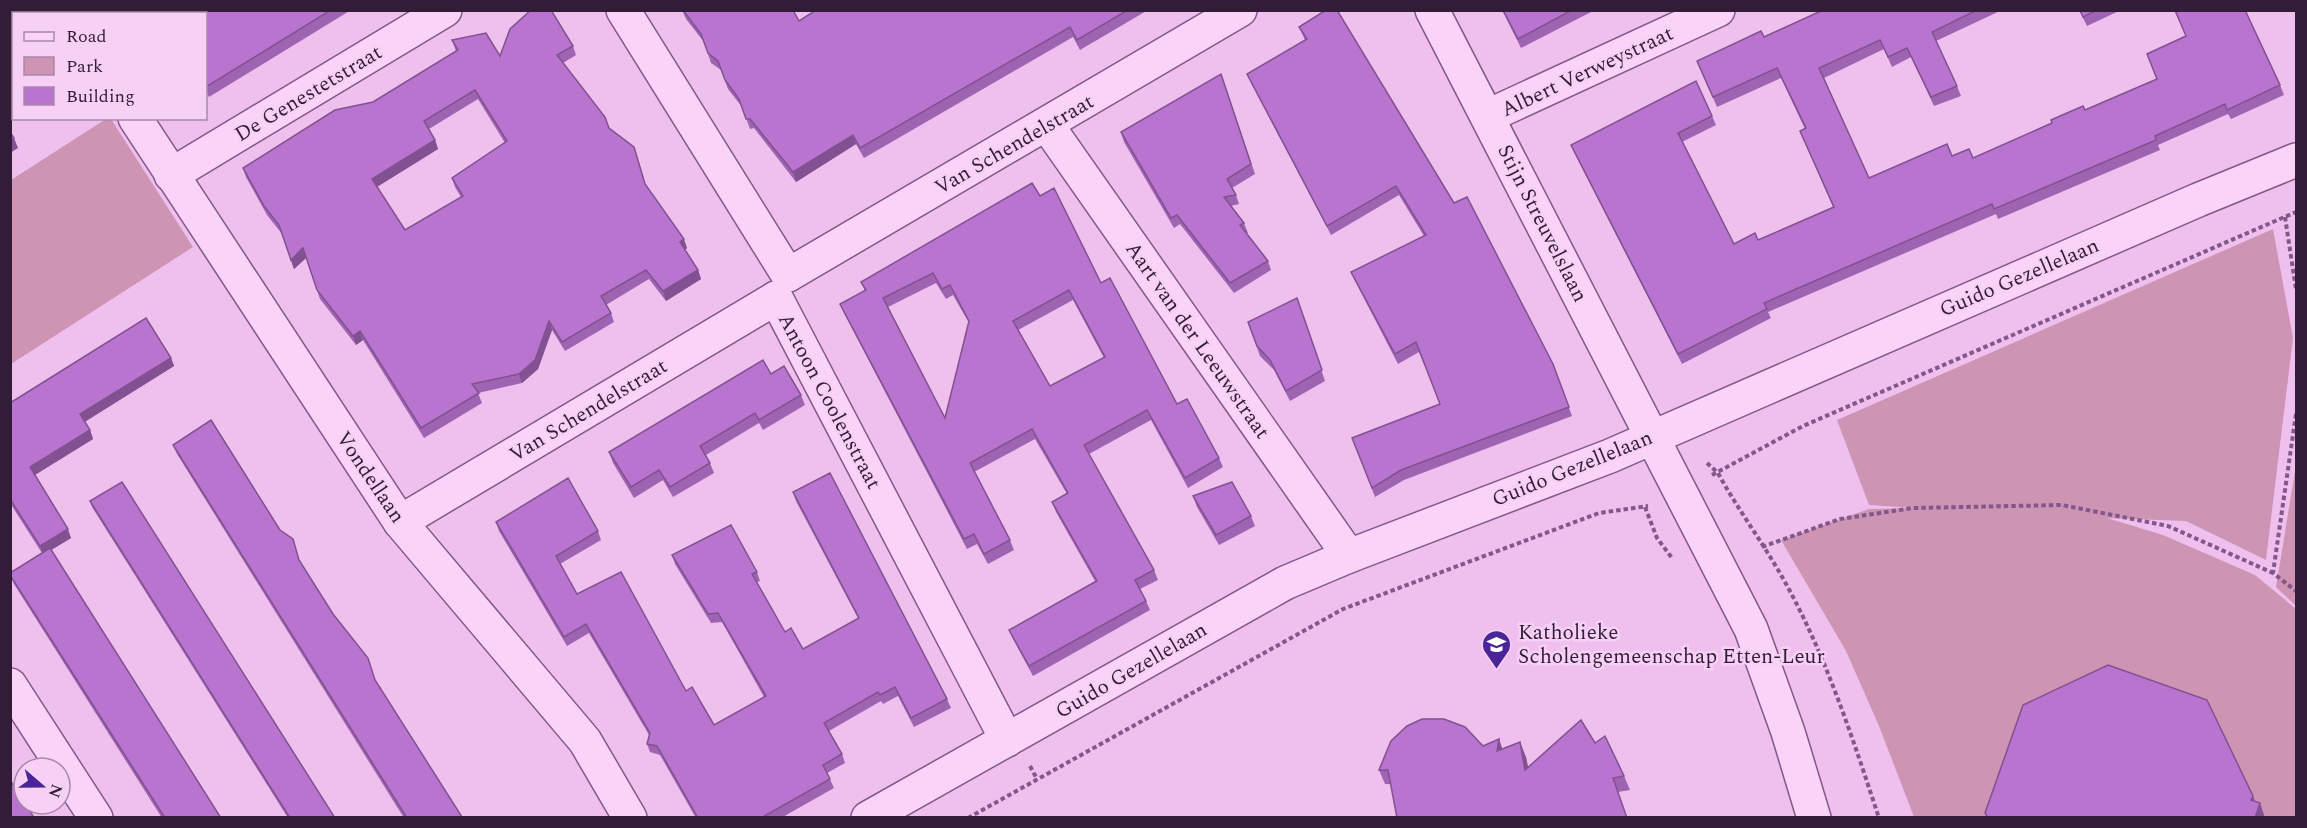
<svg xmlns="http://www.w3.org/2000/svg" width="2307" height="828" font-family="Spectral,serif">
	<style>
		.green { fill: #ce94b4 }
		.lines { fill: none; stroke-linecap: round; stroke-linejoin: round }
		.minor-casing { stroke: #825789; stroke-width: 36 }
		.path { stroke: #825789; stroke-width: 4; stroke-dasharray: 4.5 3; stroke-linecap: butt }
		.minor { stroke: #fad3f9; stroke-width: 33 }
		.wall { fill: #9e64b2; fill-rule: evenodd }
		.shaded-wall { fill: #815191 }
		.building { fill: #b874cf; stroke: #815191; stroke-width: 1.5; fill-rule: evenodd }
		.labels { text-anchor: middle; stroke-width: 5; stroke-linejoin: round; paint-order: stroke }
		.street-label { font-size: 21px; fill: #331c38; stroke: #f7d0f5 }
		.poi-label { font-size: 21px; fill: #331c38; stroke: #f7d0f5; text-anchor: start }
	</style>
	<rect width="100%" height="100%" fill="#efc0ee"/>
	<g class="green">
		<polygon points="106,119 111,119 193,247 11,364 11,180"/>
		<polygon points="2273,229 2293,338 2266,560 2186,521 2107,518 2163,535 2255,575 2296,609 2296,817 1914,817 1879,726 1846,651 1781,540 1869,509 1914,508 1869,505 1837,420"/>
		<polygon points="2296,465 2296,606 2276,587"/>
	</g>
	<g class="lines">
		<defs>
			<g id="minor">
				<polyline points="69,10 70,14"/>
				<polyline points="623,10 788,275"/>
				<polyline points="1432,10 1751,629 1788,732 1814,818"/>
				<polyline points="1488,116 1718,10"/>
				<polyline points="135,118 400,522 585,741 630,818"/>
				<polyline points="1047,125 1349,556"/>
				<polyline points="171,175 445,10"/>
				<polyline points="788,275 1240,10"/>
				<polyline points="776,298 1007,740"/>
				<polyline points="400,522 776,298"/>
				<polyline points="10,685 96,818"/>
				<polyline points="868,818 1285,583 1349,556 1610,456 2198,200 2296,160"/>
			</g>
		</defs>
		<use href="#minor" class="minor-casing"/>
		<g class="path">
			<polyline points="2285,217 2296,289"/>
			<polyline points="2296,414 2273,573 2296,591"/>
			<path d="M1707 463 1718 473C1737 508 1761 540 1781 575 1824 650 1852 736 1879 818"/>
			<polyline points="1712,475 1803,426 2296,212"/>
			<polyline points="1645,507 1657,538 1672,558"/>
			<polyline points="1762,547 1840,519 1913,508 2062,505 2168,526 2273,573"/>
			<polyline points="1030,766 1037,779"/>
			<polyline points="968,818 1343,609 1599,513 1648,506"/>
		</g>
		<use href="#minor" class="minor"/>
	</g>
	<g class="wall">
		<polygon points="132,10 351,10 209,97 206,91 206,14 134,14"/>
		<polygon points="682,10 793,10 799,21 816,10 1148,10 1080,50 1073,37 864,158 856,144 796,182 754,128 750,129 742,107 728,89 721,70 711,63 704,42 686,19"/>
		<polygon points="1502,10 1595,10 1521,48"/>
		<polygon points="1823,10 2002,10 1936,41 1957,86 1961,96 1934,106 1911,57 1892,67 1884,49 1824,78 1869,178 1952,156 1973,158 2157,80 2147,54 2186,36 2174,10 2245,10 2280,85 2284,95 2231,119 2228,114 2158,145 2160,150 1998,219 1996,214 1768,312 1771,318 1682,364 1575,154 1571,145 1712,116 1716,125 1682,142 1734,244 1758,240 1833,207 1800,131 1805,129 1781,78 1717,107 1697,61 1764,37"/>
		<polygon points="2079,10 2121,10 2087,26"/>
		<polygon points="1299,27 1454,203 1553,364 1572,416 1404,480 1375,497 1352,438 1440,404 1419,352 1398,364 1355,281 1351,272 1424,236 1399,195 1331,235 1251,83 1247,74 1305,40"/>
		<path d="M452 40 500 56 573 46 576 55 563 63 609 128 634 147 646 186 687 248 685 250 698 270 701 279 666 301 649 279 606 305 611 313 614 322 565 351 552 330 538 369 522 383 478 393 482 403 424 438 363 340 356 345 320 299 306 258 294 269 282 234 267 215 246 177 243 168 373 102 456 51ZM478 99 505 143 452 178 455 187 461 197 405 230 377 187 438 149 435 140 429 129Z"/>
		<polygon points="1221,74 1255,174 1232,188 1236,195 1239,204 1231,206 1244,223 1248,233 1246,233 1268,261 1271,270 1234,293 1180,224 1174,228 1124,142 1121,132"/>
		<path d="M1040 196 1101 283 1177 404 1219 458 1223 467 1188 488 1151 420 1089 454 1154 570 1158 580 1140 589 1146 601 1150 610 1033 676 1013 639 1009 630 1095 581 1056 512 1052 502 1067 494 1035 439 974 472 1010 540 1014 550 988 564 977 544 967 549 844 313 840 304 865 291 861 282ZM936 283 946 299 953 295 969 323 945 418 888 307ZM1073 300 1104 358 1050 386 1018 330Z"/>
		<polygon points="1297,298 1325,381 1290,401 1274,370 1260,356 1248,322"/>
		<polygon points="171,358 174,366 84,422 90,430 93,439 35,475 71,538 51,550 221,818 162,818 14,584 10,575 10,573 42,553 10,503 10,403"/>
		<polygon points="771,374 801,395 805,405 763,430 759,423 706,455 710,463 714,473 673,497 663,480 634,498 613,463 609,452"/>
		<polygon points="173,445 300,562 463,818 404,818 177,454"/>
		<polygon points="793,492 947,699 951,708 914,727 898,696 883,704 881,701 829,731 842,754 845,763 827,773 834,788 781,818 696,818 660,755 650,752 647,744 649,735 589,633 567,646 499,531 496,522 598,531 601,540 560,564 577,594 686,691 714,725 764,697 722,622 711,623 675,564 672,555 757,572 760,581 757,582 785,632 803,649 858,618 796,501"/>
		<polygon points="1193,496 1251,516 1255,526 1219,545 1197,507"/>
		<polygon points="90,501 335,818 288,818 92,507"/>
		<polygon points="1499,739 1502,749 1526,757 1528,767 1595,743 1624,776 1630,790 1618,792 1385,784 1379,770 1483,746"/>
	</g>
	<g class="shaded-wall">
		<polygon points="853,135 856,144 796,182 793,172"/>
		<polygon points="14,138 18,148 10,153 10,141"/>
		<polygon points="435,140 438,149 375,188 372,179"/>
		<polygon points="684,239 687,248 684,251 680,242"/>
		<polygon points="303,248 306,258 294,269 291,260"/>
		<polygon points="698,270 701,279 666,301 663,291"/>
		<polygon points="549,321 552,330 538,369 522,383 519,374"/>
		<polygon points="360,331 363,340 356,345 353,336"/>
		<polygon points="171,358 174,366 83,423 80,414"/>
		<polygon points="90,430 93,439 33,476 30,467"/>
		<polygon points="68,529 71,538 43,555 40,546"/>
		<polygon points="1499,739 1504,754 1497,751"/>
		<polygon points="1520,742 1526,757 1531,784 1525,770"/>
		<polygon points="2253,796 2258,809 2260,803 2265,818 2255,818 2251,800"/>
	</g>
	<g class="building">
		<polygon points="134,10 331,10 206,87 206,14 136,14"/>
		<path d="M531 10H551L573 46 557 55 605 117 609 128 634 147 645 184 684 239 680 242 698 270 663 291 646 270 601 296 611 313 562 342 549 321 535 360 519 374 472 384 479 393 421 428 360 331 353 336 317 290 303 248 291 260 279 225 264 206 243 168 335 110 373 102 458 50 452 40 486 33 500 56 510 29ZM475 90 507 141 452 178 463 196 405 230 372 179 435 140 424 121Z"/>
		<polygon points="683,10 793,10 799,21 816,10 1128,10 1077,40 1070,27 860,148 853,135 793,172 750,119 746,119 739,99 725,80 718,61 708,53 701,34"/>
		<polygon points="1326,10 1337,10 1454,203 1467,197 1553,364 1569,407 1401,470 1372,488 1352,438 1440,404 1416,342 1395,354 1351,272 1426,235 1396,186 1327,226 1247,74 1307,39 1299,27"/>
		<polygon points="1503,10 1572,10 1518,39"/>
		<polygon points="1823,10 1977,10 1932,32 1957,86 1931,97 1907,48 1888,57 1880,40 1819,68 1869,178 1947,144 1952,156 1969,149 1973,158 2052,123 2051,120 2083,106 2085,110 2157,79 2147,54 2186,36 2175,10 2245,10 2280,85 2227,110 2225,104 2155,136 2156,140 1994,209 1992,204 1764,303 1767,309 1678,354 1571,145 1696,81 1712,116 1678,133 1734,244 1755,233 1758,240 1834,207 1800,131 1806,128 1777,68 1713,97 1697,61 1761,31 1764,37"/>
		<polygon points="2080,10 2097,10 2083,17"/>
		<polygon points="1221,74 1251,164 1227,179 1236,195 1224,197 1244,223 1240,225 1268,261 1230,283 1177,215 1171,218 1121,132"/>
		<polygon points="10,132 14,138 10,141"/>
		<path d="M1032 183 1040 196 1054 188 1101 283 1110 278 1177 404 1187 399 1219 458 1185 478 1147 410 1084 445 1154 570 1135 580 1146 601 1029 666 1009 630 1097 581 1052 502 1068 493 1032 429 970 463 1010 540 984 554 974 534 964 539 840 304 866 290 861 282ZM933 273 942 289 950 285 969 321 945 418 883 298ZM1069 290 1105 357 1050 386 1013 321Z"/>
		<polygon points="1297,298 1322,370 1286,391 1270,360 1257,346 1248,322"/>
		<polygon points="146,318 171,358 80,414 90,430 30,467 68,529 40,546 10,499 10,403"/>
		<polygon points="763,360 771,374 784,366 801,395 759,420 755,413 700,446 710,463 670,487 659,470 631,487 609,452"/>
		<polygon points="211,420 280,530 293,539 299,560 333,614 368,658 375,680 462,817 407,818 173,445"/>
		<polygon points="830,473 947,699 911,718 895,687 880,695 878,692 824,723 842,754 823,765 830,779 761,818 698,818 657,746 647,744 650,733 586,624 564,637 496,522 568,478 598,531 556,556 577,594 621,572 686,691 692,687 714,725 766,696 718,613 708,614 672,555 731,525 757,572 752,574 785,632 791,628 803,649 859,618 793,492"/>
		<polygon points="122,482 335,818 290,818 90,501"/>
		<polygon points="1232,482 1251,516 1216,535 1193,496"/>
		<polygon points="50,548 221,818 165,818 10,575 10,573"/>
		<polygon points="2108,665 2207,700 2253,796 2251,800 2260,803 2255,818 1988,818 1985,813 2023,705"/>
		<polygon points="1422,719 1444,719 1465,727 1483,746 1499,739 1497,751 1520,742 1525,770 1581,720 1595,743 1605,736 1624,776 1613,778 1627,818 1397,818 1388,770 1379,770 1391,741 1407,726"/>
		<polygon points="10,780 24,801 24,804 26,804 34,818 10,818"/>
	</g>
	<defs>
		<symbol id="school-pin" viewBox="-11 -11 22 30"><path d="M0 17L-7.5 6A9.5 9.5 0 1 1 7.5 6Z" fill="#4a259a" stroke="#f7d0f5"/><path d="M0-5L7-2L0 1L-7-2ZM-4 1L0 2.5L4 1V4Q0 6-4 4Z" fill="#fff"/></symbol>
	</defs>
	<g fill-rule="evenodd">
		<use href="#school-pin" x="1480" y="628" width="33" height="45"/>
	</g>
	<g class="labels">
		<g class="street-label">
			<text transform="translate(1587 71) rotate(-25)" y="7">Albert Verweystraat</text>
			<text transform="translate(308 93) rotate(-31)" y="7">De Genestetstraat</text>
			<text transform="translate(1014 144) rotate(-30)" y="7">Van Schendelstraat</text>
			<text transform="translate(1543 223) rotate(63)" y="7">Stijn Streuvelslaan</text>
			<text transform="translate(2019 277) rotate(-23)" y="7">Guido Gezellelaan</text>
			<text transform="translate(1198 340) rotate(55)" y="7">Aart van der Leeuwstraat</text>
			<text transform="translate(830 401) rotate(62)" y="7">Antoon Coolenstraat</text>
			<text transform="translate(588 410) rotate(-31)" y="7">Van Schendelstraat</text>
			<text transform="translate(1572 468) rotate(-22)" y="7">Guido Gezellelaan</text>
			<text transform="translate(371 477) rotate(56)" y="7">Vondellaan</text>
			<text transform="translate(1131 670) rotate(-30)" y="7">Guido Gezellelaan</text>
		</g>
		<g class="poi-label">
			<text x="1518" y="639">Katholieke<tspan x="1518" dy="24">Scholengemeenschap Etten-Leur</tspan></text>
		</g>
	</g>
	<rect width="2307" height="828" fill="none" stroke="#331c38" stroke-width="24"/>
	<rect x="12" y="12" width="195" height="108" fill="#f7d0f5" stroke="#a988a9" stroke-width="1.5"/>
	<rect x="24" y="32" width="30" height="9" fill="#fad3f9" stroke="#a988a9" stroke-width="1.5"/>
	<text x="66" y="42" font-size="18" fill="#331c38">Road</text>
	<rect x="24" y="57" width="30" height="18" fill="#ce94b4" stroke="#a988a9" stroke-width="1.5"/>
	<text x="66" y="72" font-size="18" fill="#331c38">Park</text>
	<rect x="24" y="87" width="30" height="18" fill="#b874cf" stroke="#a988a9" stroke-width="1.5"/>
	<text x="66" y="102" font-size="18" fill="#331c38">Building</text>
	<g transform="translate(42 786) rotate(110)"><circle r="28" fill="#f7d0f5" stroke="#a988a9" stroke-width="1.5"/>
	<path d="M0-4.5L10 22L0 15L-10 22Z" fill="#4a259a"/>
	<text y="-9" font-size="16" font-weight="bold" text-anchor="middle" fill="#331c38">N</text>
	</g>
</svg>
